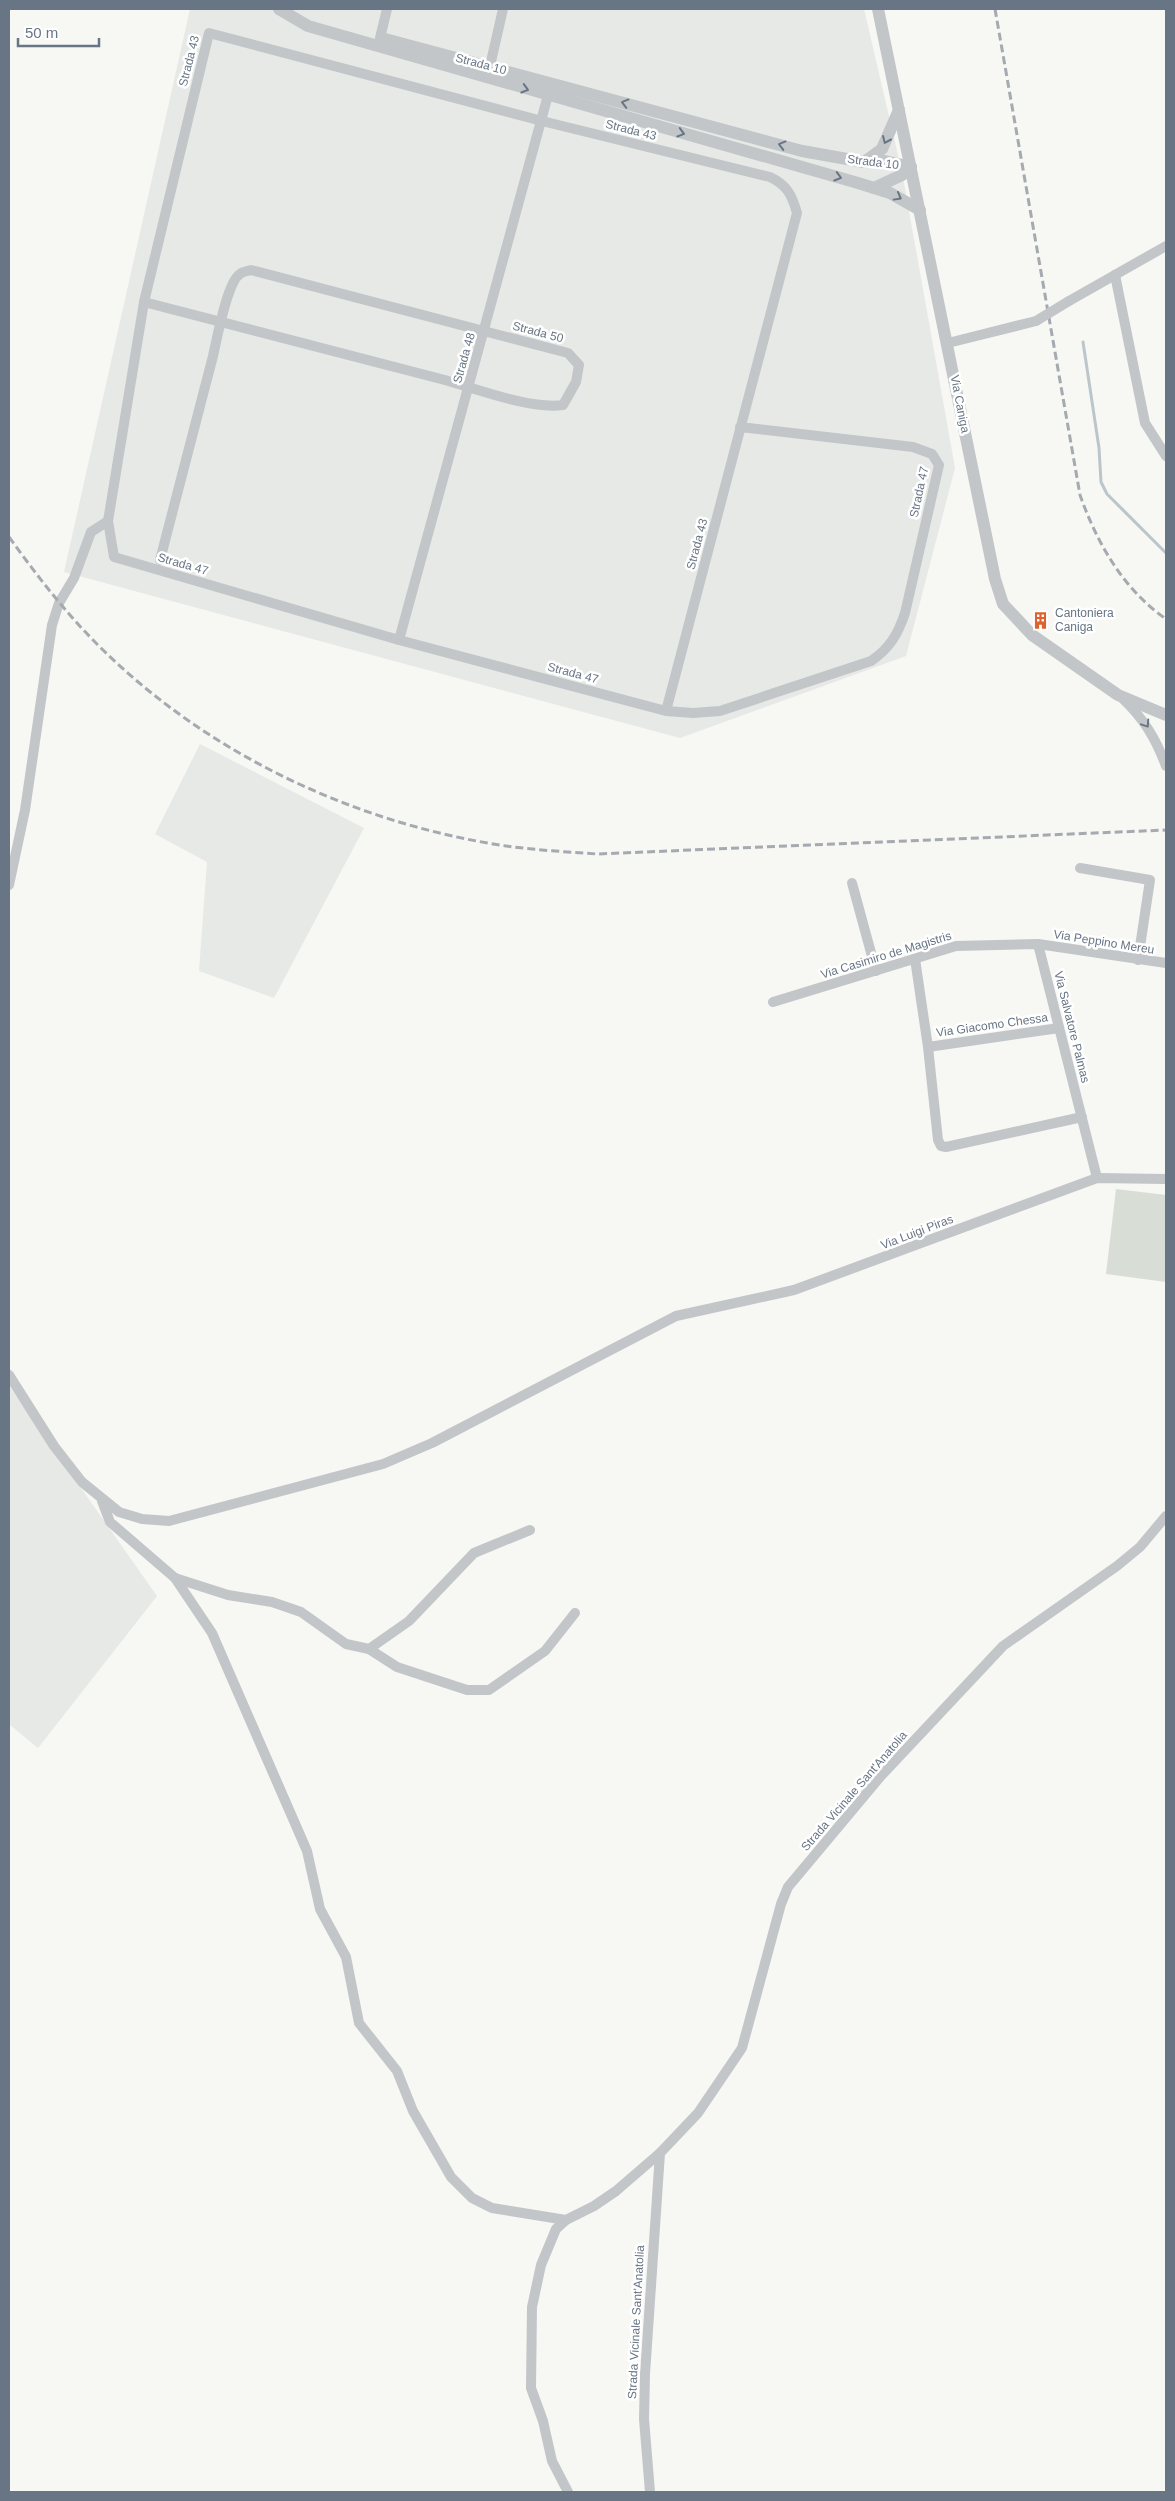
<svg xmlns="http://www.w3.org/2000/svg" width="1175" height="2501" font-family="Arial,sans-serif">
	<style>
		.built { fill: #e7e9e7 }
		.green { fill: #d8ded5 }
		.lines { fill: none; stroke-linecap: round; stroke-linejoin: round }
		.stream { stroke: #bcc6ca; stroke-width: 3 }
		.minor { stroke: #c2c6c9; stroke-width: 10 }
		.tertiary { stroke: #c2c6c9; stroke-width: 12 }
		.rail { stroke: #a5aab0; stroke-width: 3; stroke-dasharray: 8 4; stroke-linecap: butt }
		.minor-bridge { stroke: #c2c6c9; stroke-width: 10 }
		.oneway { stroke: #677584 }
		.labels { text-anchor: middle; stroke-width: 5; stroke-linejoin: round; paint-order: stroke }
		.street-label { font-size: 12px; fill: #677584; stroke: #fff }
		.poi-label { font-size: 12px; fill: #677584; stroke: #fff; text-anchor: start }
	</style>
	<rect width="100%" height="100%" fill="#f7f7f4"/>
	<g class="built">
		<polygon points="190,9 864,9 902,172 955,468 906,656 680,738 64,572"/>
		<polygon points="200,744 364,828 274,998 199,971 207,862 155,834"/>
		<polygon points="9,1386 157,1596 38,1748 9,1724"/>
	</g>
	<polygon class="green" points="1116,1189 1166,1195 1166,1282 1106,1274"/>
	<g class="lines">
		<polyline class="stream" points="1083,342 1099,448 1101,482 1107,494 1166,553"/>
		<g class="minor">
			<polyline points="380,38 387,9"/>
			<polyline points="490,66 503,9"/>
			<polyline points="1115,275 1145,423 1166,456"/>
			<polyline points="1069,301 1166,246"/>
			<path d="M144 302C243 327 342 353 441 379 475 388 530 410 563 405L576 382 579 365 568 353 251 270C247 271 242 272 240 274 227 282 217 339 213 356L160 560"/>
			<polyline points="948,343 1036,321"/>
			<polyline points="399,640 550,88"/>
			<path d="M1123 699C1144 719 1156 739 1166 766"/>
			<path d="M666 711 797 213C792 195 787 185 770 177L542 121 209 33 144 302 108 521 114 557 399 640 666 711 693 713 720 711 871 661C890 648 898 634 905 613L939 465 932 454 913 447 740 427"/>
			<polyline points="1080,868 1150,880 1138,960"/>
			<polyline points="852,883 876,971"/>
			<polyline points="9,885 25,810 52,625 59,603 74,578 91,532 108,521"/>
			<polyline points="1038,944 1097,1178"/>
			<polyline points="915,959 928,1047 938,1140 941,1146 946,1147 1082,1117"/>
			<polyline points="773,1002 956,946 1038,944 1166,963"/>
			<polyline points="928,1047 1059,1028"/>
			<polyline points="9,1375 54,1446 82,1482 119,1512 142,1519 169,1521 383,1464 432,1443 676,1316 794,1290 1097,1178 1166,1179"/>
			<polyline points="102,1501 110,1522 175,1578 212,1633 307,1851 320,1909 346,1957 359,2023 397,2071 413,2111 451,2177 472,2198 492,2208 566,2220"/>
			<polyline points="175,1578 228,1595 272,1602 301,1612 346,1644 369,1649 409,1621 474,1553 530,1530"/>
			<polyline points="369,1649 397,1667 467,1690 489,1690 545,1651 575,1613"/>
			<polyline points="568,2492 552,2461 543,2421 531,2388 532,2307 541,2265 556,2229 566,2220 594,2206 616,2191 660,2153"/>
			<polyline points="650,2492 644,2419 645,2374 660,2153 698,2113 742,2048 781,1904 788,1887 880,1777 1003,1646 1117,1566 1140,1547 1166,1516"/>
		</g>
		<g class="tertiary">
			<polyline points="279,9 308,26 858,183 890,193 920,210"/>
			<polyline points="878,9 995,579 1003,604 1032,635 1118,695 1166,715"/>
			<polyline points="385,39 802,151 864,162 885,161 911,167"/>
			<polyline points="864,162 882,149 899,110"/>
			<polyline points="874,188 902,175 911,167"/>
		</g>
		<g class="rail">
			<path d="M995 9 1080 495C1097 543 1123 589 1166 619"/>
			<path d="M9 537C38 577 68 616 103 650 211 756 358 824 506 846 536 850 567 852 597 854L1166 830"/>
		</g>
		<polyline class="minor-bridge" points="1036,321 1069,301"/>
	</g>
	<defs><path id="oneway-chevron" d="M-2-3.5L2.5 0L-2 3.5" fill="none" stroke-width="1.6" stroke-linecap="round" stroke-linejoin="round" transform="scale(1.25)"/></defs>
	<g class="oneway">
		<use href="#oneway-chevron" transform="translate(525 89) rotate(16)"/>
		<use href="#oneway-chevron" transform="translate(625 103) rotate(-165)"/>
		<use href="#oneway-chevron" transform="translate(681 133) rotate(16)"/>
		<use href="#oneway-chevron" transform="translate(886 140) rotate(114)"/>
		<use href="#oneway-chevron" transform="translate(782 145) rotate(-165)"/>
		<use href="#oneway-chevron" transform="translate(838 177) rotate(16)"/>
		<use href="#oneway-chevron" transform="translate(898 197) rotate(29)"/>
		<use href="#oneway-chevron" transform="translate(1146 724) rotate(56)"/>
	</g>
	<defs>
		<symbol id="building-bare" viewBox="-9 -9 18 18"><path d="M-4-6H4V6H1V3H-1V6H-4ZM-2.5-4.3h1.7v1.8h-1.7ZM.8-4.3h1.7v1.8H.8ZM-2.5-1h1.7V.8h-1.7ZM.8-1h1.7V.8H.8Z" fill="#dc632f" stroke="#fff" stroke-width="2.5" paint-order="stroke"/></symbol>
	</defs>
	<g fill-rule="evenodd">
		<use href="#building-bare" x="1028" y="608" width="25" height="25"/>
	</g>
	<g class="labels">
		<g class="street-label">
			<text transform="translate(189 61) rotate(-76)" y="4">Strada 43</text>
			<text transform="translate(481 64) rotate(15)" y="4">Strada 10</text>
			<text transform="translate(631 130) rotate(14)" y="4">Strada 43</text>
			<text transform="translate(873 162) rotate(7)" y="4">Strada 10</text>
			<text transform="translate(538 332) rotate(15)" y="4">Strada 50</text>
			<text transform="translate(464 358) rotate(-74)" y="4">Strada 48</text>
			<text transform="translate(960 404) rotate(79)" y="4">Via Caniga</text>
			<text transform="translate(919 492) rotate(-78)" y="4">Strada 47</text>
			<text transform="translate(697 544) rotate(-75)" y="4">Strada 43</text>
			<text transform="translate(183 564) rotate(16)" y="4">Strada 47</text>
			<text transform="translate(573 673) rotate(15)" y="4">Strada 47</text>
			<text transform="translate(1104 942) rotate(9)" y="4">Via Peppino Mereu</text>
			<text transform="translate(886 955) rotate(-17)" y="4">Via Casimiro de Magistris</text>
			<text transform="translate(992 1025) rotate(-8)" y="4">Via Giacomo Chessa</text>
			<text transform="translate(1072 1027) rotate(76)" y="4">Via Salvatore Palmas</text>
			<text transform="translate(917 1232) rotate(-21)" y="4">Via Luigi Piras</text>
			<text transform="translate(854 1791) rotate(-49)" y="4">Strada Vicinale Sant'Anatolia</text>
			<text transform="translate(636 2322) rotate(-87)" y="4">Strada Vicinale Sant'Anatolia</text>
		</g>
		<g class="poi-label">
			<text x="1055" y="617">Cantoniera<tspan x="1055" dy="14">Caniga</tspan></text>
		</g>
	</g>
	<rect width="1175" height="2501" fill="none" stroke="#677584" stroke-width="20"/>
	<path d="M18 38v8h81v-8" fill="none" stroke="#677584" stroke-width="2.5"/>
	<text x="25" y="38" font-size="15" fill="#677584" stroke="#ffffff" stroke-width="4" paint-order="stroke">50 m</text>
</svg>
